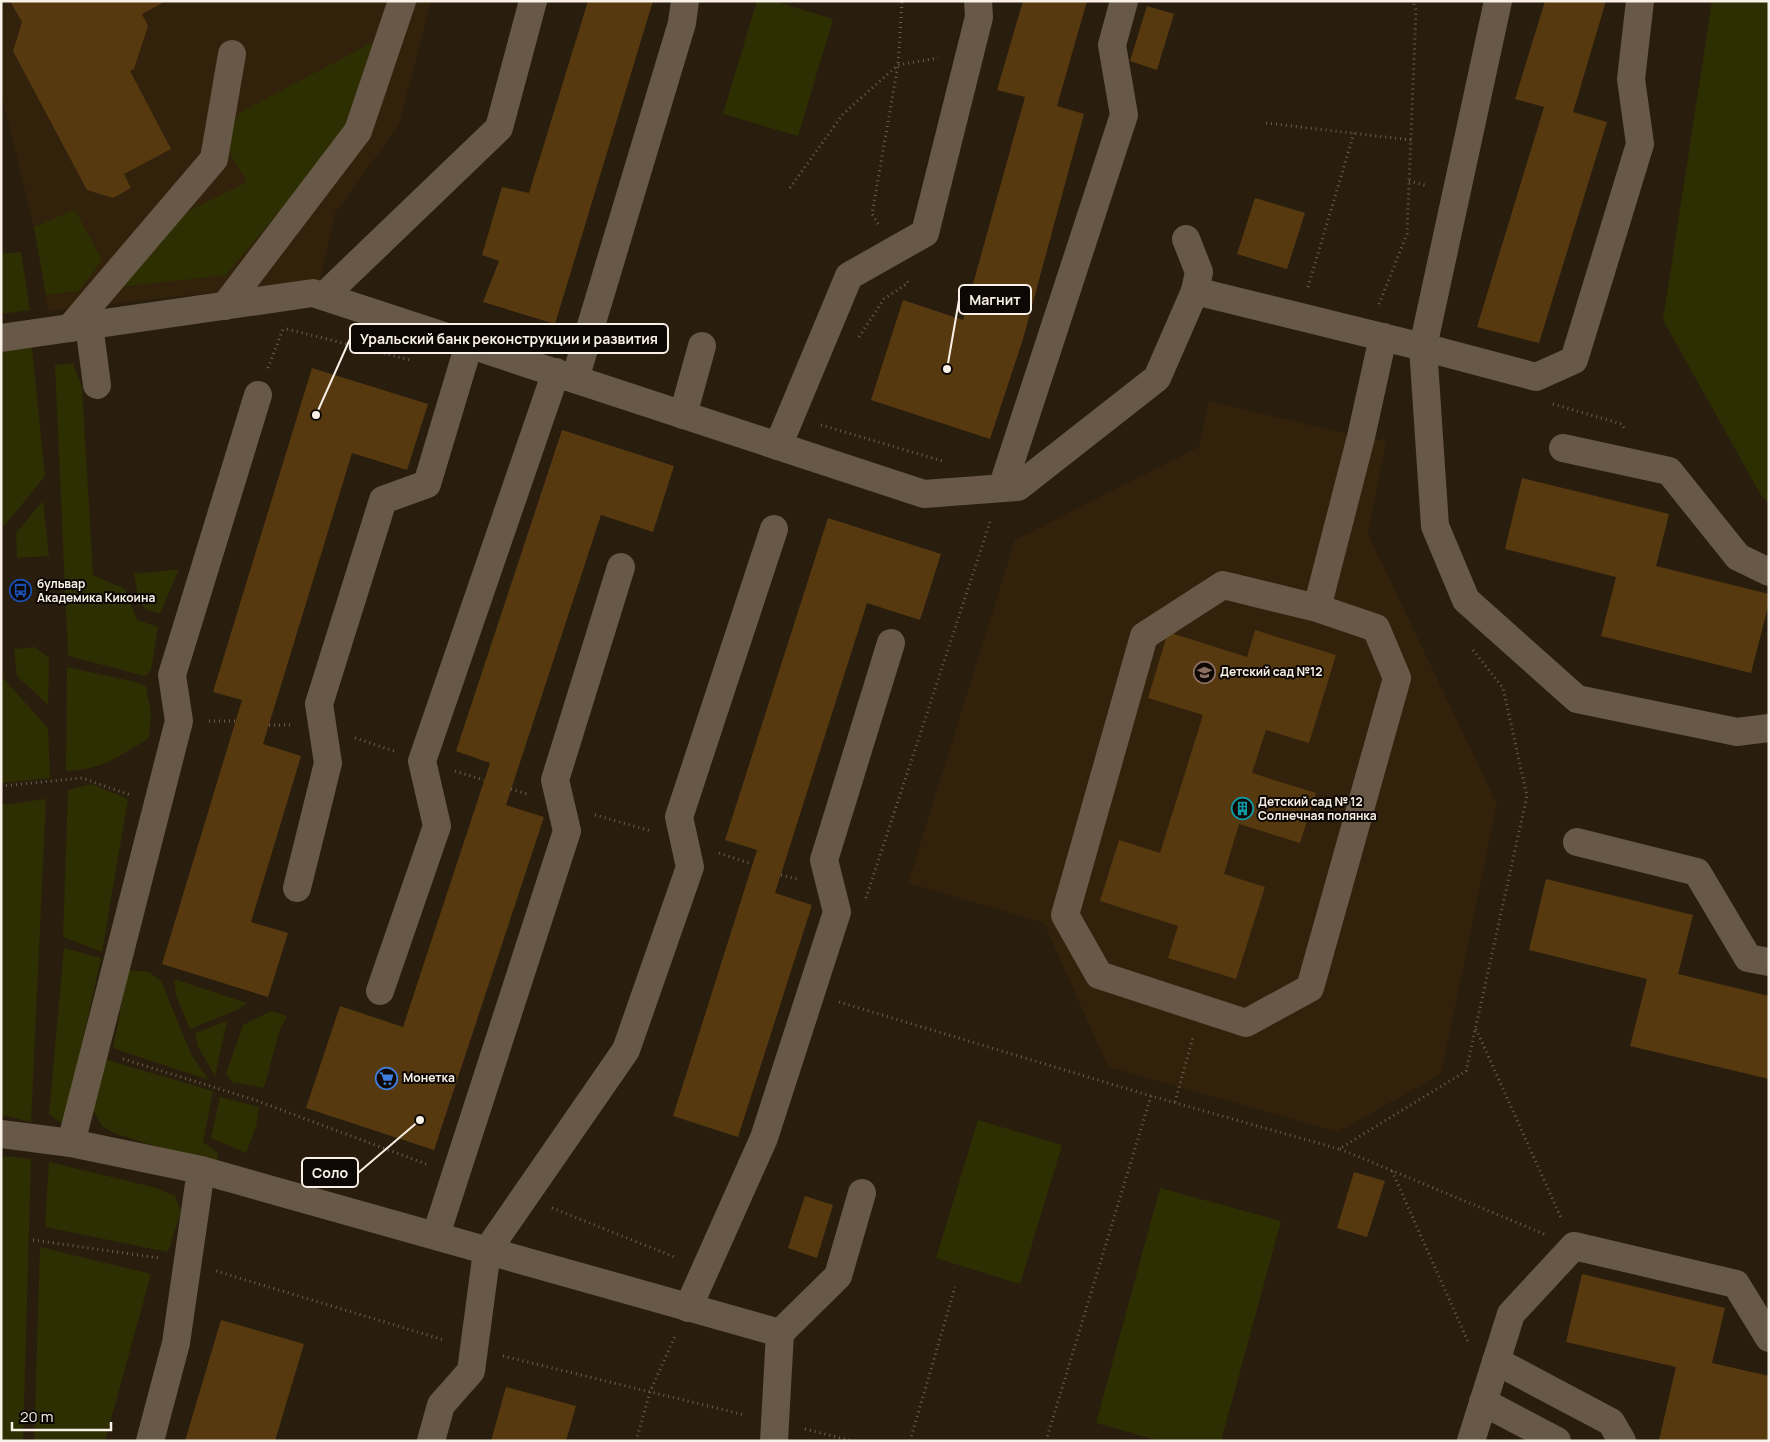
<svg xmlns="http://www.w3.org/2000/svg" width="1770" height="1442" font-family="Manrope,sans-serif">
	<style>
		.built { fill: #32220c }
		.green { fill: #2d2f02 }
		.building { fill: #573910 }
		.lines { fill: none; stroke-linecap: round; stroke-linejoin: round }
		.path { stroke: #6a6052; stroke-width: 3; stroke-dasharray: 1 4; stroke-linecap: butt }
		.minor { stroke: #675847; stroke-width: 28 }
		.labels { text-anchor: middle; stroke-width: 4; stroke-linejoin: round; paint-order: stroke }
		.poi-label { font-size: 12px; font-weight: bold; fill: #f9f1e7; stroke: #0e0804; text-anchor: start }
		.leader { fill: none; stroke: #f9f1e7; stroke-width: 2 }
		.callout-dot { fill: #f9f1e7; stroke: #0e0804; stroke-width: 2 }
		.callout { fill: #0e0804; stroke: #f9f1e7; stroke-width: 2 }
		.callout-label { font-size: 14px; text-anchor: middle; font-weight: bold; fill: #f9f1e7 }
	</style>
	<rect width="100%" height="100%" fill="#291d0e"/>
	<g class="built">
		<polygon points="1,1 431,1 399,125 335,213 320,281 48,311 34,227 1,93"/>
		<polygon points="1209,401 1361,437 1386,441 1368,534 1497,804 1441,1074 1338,1132 1108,1067 1044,923 908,883 1015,540 1199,447"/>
	</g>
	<g class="green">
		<polygon points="757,1 774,1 833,19 798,136 723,114"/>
		<polygon points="1712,1 1769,1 1769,504 1761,495 1663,320"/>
		<polygon points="373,42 343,135 226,275 119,287 170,220 247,182 225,145 239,113"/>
		<polygon points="75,210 102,260 79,291 46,295 34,227"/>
		<polygon points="21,252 30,310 1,314 1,254"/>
		<polygon points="32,347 45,476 4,526 1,519 1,349"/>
		<polygon points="73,363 82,387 93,575 125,589 137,620 158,627 151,670 145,676 68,656 55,365"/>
		<polygon points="43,501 49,556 17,558 16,533"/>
		<polygon points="179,569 160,614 145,609 138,596 134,574"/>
		<polygon points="35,647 49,658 48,705 17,676 14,649"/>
		<path d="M67 667 140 683 146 687 151 713 149 738C119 756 103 770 66 771Z"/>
		<polygon points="3,678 48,728 50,778 1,783 1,693"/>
		<polygon points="92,784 128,799 102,952 63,937 68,790"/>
		<polygon points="46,799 31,1122 3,1115 1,1113 1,805"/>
		<polygon points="64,948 101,958 64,1125 49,1114"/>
		<polygon points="128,970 149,972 161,981 192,1056 209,1080 113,1048"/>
		<polygon points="174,979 247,1003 237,1010 190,1029 176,996"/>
		<polygon points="271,1011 287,1016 279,1032 264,1088 232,1082 226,1074 243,1025"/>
		<polygon points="227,1021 215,1076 198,1047 195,1033"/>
		<polygon points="107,1060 213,1091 203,1142 218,1153 216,1165 116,1134 102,1126 91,1107 96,1084"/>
		<polygon points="220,1097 259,1107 256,1127 246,1153 211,1138"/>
		<polygon points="978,1120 1062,1145 1020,1284 936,1258"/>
		<polygon points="6,1156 31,1159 23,1441 1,1441 1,1159"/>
		<polygon points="49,1162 153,1187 175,1196 181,1211 168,1252 45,1227"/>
		<polygon points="1160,1188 1281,1221 1221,1441 1160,1441 1096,1423"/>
		<polygon points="40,1247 151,1274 105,1441 34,1441"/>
	</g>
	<g class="building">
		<polygon points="10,1 166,1 142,14 148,26 134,69 130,71 171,149 124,174 131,188 113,198 87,190 13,51 22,22"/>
		<polygon points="588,1 653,1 555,324 483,302 499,261 482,255 502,187 529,193"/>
		<polygon points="1023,1 1087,1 1057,106 1084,114 1023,339 990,439 871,400 903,300 963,320 1025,97 997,90"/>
		<polygon points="1545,1 1606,1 1573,112 1607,122 1539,343 1477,327 1544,107 1515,99"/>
		<polygon points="1147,6 1174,14 1157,70 1130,61"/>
		<polygon points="1255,198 1305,213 1287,269 1237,254"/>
		<polygon points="312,368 428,404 407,470 352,453 263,744 301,756 251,922 288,933 268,997 162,964 242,700 213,692"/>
		<polygon points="562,430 674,466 653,532 601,515 506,805 544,817 434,1150 306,1108 340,1006 403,1027 490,763 456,751"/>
		<polygon points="1522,478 1669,514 1656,566 1769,594 1769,603 1751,673 1601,636 1616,577 1505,549"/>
		<polygon points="828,518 941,554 920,620 867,603 775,893 812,905 738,1137 673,1116 757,850 725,840"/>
		<polygon points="1255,630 1336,655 1309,743 1266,730 1252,773 1316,793 1300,843 1239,824 1224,874 1265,887 1236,979 1168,958 1178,926 1100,901 1119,840 1160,853 1203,715 1148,698 1168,632 1247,657"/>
		<polygon points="1546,879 1693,915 1678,974 1769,996 1769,1079 1630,1046 1647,979 1529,950"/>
		<polygon points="1354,1172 1385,1181 1367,1237 1337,1228"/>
		<polygon points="805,1196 833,1205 817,1258 788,1248"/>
		<polygon points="1582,1274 1725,1308 1712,1363 1769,1376 1769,1441 1659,1440 1676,1367 1566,1342"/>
		<polygon points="221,1320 304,1344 275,1441 185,1441"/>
		<polygon points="506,1387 576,1406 566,1441 491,1441"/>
	</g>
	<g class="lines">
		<g class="path">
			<polyline points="1266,123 1411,140"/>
			<polyline points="1409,181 1428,186"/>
			<polyline points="790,188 843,114 898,65 938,58"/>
			<polyline points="878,224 872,214 898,65 902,1"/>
			<polyline points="1308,287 1354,133"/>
			<polyline points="1379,304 1407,234 1416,10 1413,1"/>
			<polyline points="287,329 410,360"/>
			<polyline points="859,337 884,299 908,283 906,279"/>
			<polyline points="268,368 283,329"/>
			<polyline points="1553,404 1622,424 1625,430"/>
			<polyline points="821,425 942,461"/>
			<polyline points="209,721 236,721"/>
			<polyline points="269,725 291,725"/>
			<polyline points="355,738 394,751"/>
			<polyline points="455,771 484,780"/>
			<polyline points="1,786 82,778 130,795"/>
			<polyline points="511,789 527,794"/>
			<polyline points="595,815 651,831"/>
			<polyline points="719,853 752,864"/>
			<polyline points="781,875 797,879"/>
			<polyline points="866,898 991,519"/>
			<polyline points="839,1002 1151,1096 1339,1149 1466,1071 1527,796 1503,688 1473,650"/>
			<polyline points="1476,1029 1562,1220"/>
			<polyline points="123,1059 255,1100 426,1164"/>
			<polyline points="1175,1102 1193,1037"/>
			<polyline points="1340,1149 1544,1234"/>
			<polyline points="1392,1171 1469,1344"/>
			<polyline points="552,1208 677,1258"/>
			<polyline points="33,1240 159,1258"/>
			<polyline points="216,1271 444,1340"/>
			<polyline points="503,1356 745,1415"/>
			<polyline points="805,1429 853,1441"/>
			<polyline points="636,1441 650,1392 675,1336"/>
			<polyline points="910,1441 955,1287"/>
			<polyline points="1046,1441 1151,1096"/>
		</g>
		<g class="minor">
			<polyline points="1498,1 1423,347 1536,377 1574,360 1640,144 1631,79 1640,1"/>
			<polyline points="1186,239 1199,272 1195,291"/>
			<polyline points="324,296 499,128 533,1"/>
			<polyline points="225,306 358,131 402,1"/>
			<polyline points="89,325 97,385"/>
			<polyline points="70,328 214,159 232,54"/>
			<polyline points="1,338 313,293 924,494 1018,487 1157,378 1195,291 1423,347 1435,526 1466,600 1577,699 1737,732 1769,728"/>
			<polyline points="575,379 682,23 685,1"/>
			<polyline points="683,415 702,346"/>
			<polyline points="778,446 849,276 925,233 979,17 978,1"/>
			<polyline points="1563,448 1669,471 1738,557 1769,572"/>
			<polyline points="1002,488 1124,115 1112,45 1124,1"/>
			<polyline points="1317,608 1223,585 1144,636 1065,915 1099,975 1246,1023 1310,988 1397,678 1376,628 1317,608 1361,437 1383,337"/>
			<polyline points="1577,842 1697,872 1748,958 1769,962"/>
			<polyline points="297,888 328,763 319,704 383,500 427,484 469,344"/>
			<polyline points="380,991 437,826 422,761 556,372"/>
			<polyline points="1,1134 71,1143 201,1170 780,1333 838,1276 862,1193"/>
			<polyline points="71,1143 179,721 172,675 258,395"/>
			<polyline points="436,1235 567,831 555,780 621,567"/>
			<polyline points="688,1308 764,1138 837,912 824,860 891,643"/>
			<polyline points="1496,1361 1611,1422 1622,1441"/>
			<polyline points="1483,1402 1557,1441"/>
			<polyline points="150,1441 176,1343 201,1170"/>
			<polyline points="431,1441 441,1405 471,1371 487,1251 626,1050 690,867 679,817 774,529"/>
			<polyline points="774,1441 780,1333"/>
			<polyline points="1471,1441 1511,1314 1574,1246 1736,1284 1769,1338"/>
		</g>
	</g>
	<defs>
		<symbol id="bus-ring" viewBox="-11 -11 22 22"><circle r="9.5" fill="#0e0804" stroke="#1a4fb4" stroke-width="1.5"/><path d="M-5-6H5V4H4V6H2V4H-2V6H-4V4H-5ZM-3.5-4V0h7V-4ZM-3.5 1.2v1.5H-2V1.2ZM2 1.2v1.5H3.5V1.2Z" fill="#1a4fb4"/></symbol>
		<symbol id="school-ring" viewBox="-11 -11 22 22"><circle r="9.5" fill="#0e0804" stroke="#8d6e63" stroke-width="1.5"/><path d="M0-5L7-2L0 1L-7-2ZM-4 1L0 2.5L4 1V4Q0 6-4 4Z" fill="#8d6e63"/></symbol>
		<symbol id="building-ring" viewBox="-11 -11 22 22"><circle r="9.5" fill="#0e0804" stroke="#0f9aa8" stroke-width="1.5"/><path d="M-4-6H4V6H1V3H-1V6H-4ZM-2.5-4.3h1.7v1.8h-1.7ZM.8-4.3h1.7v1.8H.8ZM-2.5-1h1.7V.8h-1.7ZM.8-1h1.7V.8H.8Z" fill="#0f9aa8"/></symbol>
		<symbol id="supermarket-ring" viewBox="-11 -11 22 22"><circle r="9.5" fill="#0e0804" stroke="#3f7fe0" stroke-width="1.5"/><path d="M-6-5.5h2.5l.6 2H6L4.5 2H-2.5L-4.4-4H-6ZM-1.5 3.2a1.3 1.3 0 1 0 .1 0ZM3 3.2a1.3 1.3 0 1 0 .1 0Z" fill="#3f7fe0"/></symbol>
	</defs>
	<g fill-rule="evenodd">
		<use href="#bus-ring" x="8" y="578" width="25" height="25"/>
		<use href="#school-ring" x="1192" y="660" width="25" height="25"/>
		<use href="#building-ring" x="1230" y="796" width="25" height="25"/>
		<use href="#supermarket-ring" x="374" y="1066" width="25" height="25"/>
	</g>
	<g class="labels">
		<g class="poi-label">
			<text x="37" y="588">бульвар<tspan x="37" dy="14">Академика Кикоина</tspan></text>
			<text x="1220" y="676">Детский сад №12</text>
			<text x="1258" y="806">Детский сад № 12<tspan x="1258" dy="14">Солнечная полянка</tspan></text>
			<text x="403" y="1082">Монетка</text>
		</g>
	</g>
	<path class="leader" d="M947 369L959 300M316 415L350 339M420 1120L358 1173"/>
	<g class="callout-dot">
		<circle cx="947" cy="369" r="5"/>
		<circle cx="316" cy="415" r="5"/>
		<circle cx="420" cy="1120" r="5"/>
	</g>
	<g class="callout">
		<rect x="959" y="285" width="72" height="29" rx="5"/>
		<rect x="350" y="324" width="318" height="29" rx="5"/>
		<rect x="302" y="1158" width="56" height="29" rx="5"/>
	</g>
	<g class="callout-label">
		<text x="995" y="305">Магнит</text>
		<text x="509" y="344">Уральский банк реконструкции и развития</text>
		<text x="330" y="1178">Соло</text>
	</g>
	<rect width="1770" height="1442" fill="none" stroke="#f9f1e7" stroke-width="5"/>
	<path d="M12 1422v8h99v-8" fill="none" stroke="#f9f1e7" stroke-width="2.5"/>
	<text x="20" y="1422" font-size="15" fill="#f9f1e7" stroke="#0e0804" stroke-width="4" paint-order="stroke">20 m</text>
</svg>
